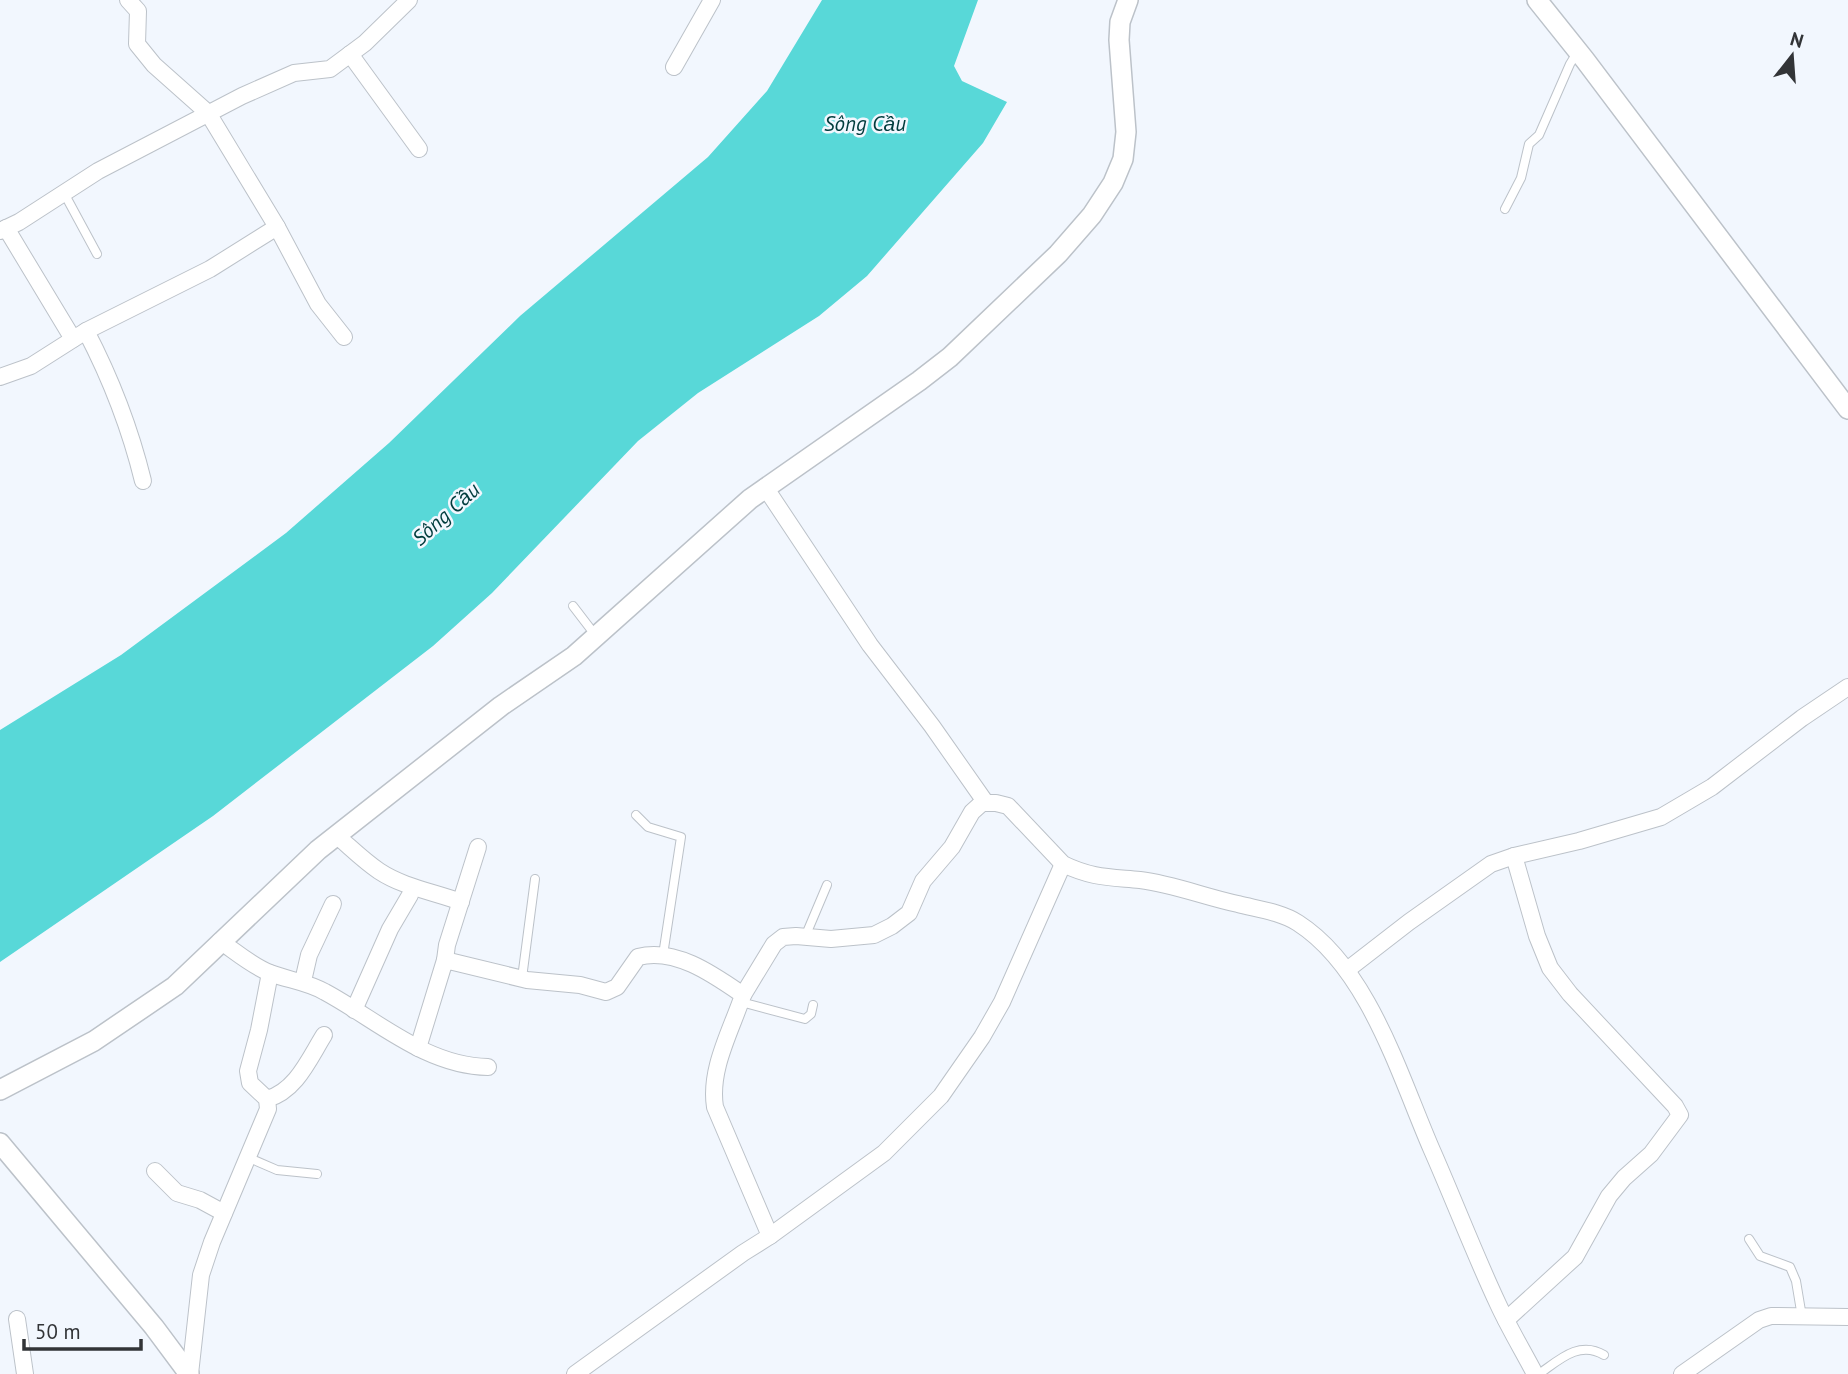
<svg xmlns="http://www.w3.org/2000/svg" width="1848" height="1374" font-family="'PT Sans',sans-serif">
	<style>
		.water { fill: #58d8d8 }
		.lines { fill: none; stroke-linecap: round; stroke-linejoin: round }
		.service-casing { stroke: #bcc2c9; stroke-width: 10 }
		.minor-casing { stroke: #bcc2c9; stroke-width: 18 }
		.tertiary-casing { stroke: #bcc2c9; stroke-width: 22 }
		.service { stroke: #fff; stroke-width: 8 }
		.minor { stroke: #fff; stroke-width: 16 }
		.tertiary { stroke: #fff; stroke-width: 19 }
		.labels { text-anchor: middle; stroke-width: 5; stroke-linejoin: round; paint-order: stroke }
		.water-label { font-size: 21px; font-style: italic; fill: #003c3d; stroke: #f2f7fe }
	</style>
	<rect width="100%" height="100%" fill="#f2f7fe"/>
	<polygon class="water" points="822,0 978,0 954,66 962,81 1007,102 983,143 867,276 819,316 698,393 638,441 492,593 433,646 213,816 0,962 0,730 121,655 286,533 389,443 520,316 708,157 767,91"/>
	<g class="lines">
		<defs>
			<g id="service">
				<polyline points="64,193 97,254"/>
				<polyline points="1505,209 1521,178 1529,144 1539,135 1570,64 1578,51"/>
				<polyline points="573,606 596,636"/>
				<polyline points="636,815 648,827 681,837 663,955"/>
				<polyline points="805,937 827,885"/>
				<polyline points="522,978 535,879"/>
				<polyline points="741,1002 805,1019 811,1014 813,1005"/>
				<polyline points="247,1157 277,1170 317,1174"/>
				<polyline points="1749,1239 1760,1256 1790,1267 1796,1281 1802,1317"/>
				<path d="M1539 1374C1559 1360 1579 1340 1604 1355"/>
			</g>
			<g id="minor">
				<polyline points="128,0 138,11 137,44 154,65 208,113 277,227 318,304 344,337"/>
				<polyline points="350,54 419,149"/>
				<polyline points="674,67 712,0"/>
				<polyline points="6,228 73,339"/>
				<polyline points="0,231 19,222 98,171 242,96 294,73 330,69 365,43 409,0"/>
				<path d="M86 331C111 379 130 428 143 481"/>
				<polyline points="0,377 31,366 86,331 210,269 277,227"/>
				<polyline points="765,487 870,645 932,726 986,803"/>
				<path d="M337 836C350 847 364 861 379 871 403 887 434 892 461 902"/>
				<path d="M220 941C236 952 252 966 270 973 288 980 308 982 325 992 377 1020 426 1066 488 1067"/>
				<polyline points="445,960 447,945 478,847"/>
				<polyline points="1347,970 1409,922 1491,864 1514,856 1579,841 1661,817 1712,787 1802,718 1848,687"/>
				<polyline points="303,981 309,955 333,904"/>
				<path d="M743 995 774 944 783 937 796 936 831 939 874 935 892 926 909 913 923 881 952 847 972 812 982 803H996L1008 806 1063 864C1092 878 1109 877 1140 880 1173 884 1205 897 1238 904 1257 909 1281 912 1298 923 1368 968 1399 1074 1431 1148 1454 1200 1474 1253 1498 1304 1509 1328 1523 1351 1535 1374"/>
				<polyline points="354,1010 390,929 410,895"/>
				<path d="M418 1048 445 960 527 980 580 985 606 992 617 987 638 957C675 947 714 975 743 995 731 1031 709 1069 715 1107L770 1236 743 1253 575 1374"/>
				<path d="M267 1099C296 1091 309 1059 324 1035"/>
				<polyline points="155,1171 177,1193 200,1200 224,1213"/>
				<polyline points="770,1236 884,1153 941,1096 982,1037 1002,1002 1063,864"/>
				<polyline points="17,1319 25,1374"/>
				<polyline points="1506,1320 1575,1257 1609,1196 1624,1178 1651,1154 1680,1115 1675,1106 1570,994 1550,968 1537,936 1514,856"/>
				<polyline points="190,1374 201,1275 212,1242 268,1109 267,1099 250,1083 248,1071 259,1030 270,973"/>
				<polyline points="1682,1374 1759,1320 1771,1316 1848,1317"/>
			</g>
			<g id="tertiary">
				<polyline points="1537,0 1585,60 1848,409"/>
				<polyline points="0,1090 94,1041 175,986 318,850 501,706 574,656 750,499 919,381 950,357 1058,254 1092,215 1113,183 1123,159 1126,132 1119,40 1120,22 1128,0"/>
				<polyline points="0,1143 154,1327 189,1374"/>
			</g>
		</defs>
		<use href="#service" class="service-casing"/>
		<use href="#minor" class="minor-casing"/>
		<use href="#tertiary" class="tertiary-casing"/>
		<use href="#service" class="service"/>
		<use href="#minor" class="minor"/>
		<use href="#tertiary" class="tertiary"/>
	</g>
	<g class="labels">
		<g class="water-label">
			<text x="865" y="131">Sông Cầu</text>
			<text transform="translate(446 514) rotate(-42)" y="7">Sông Cầu</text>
		</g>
	</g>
	<g transform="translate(1792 56) rotate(17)" stroke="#f2f7fe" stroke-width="5" paint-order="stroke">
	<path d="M0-5L12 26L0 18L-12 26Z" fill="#323437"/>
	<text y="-10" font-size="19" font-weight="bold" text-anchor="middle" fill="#323437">N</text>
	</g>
	<path d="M24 1339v10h117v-10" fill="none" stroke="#323437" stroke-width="3.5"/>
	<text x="35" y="1339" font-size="21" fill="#323437" stroke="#f2f7fe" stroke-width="5" paint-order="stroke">50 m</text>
</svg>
